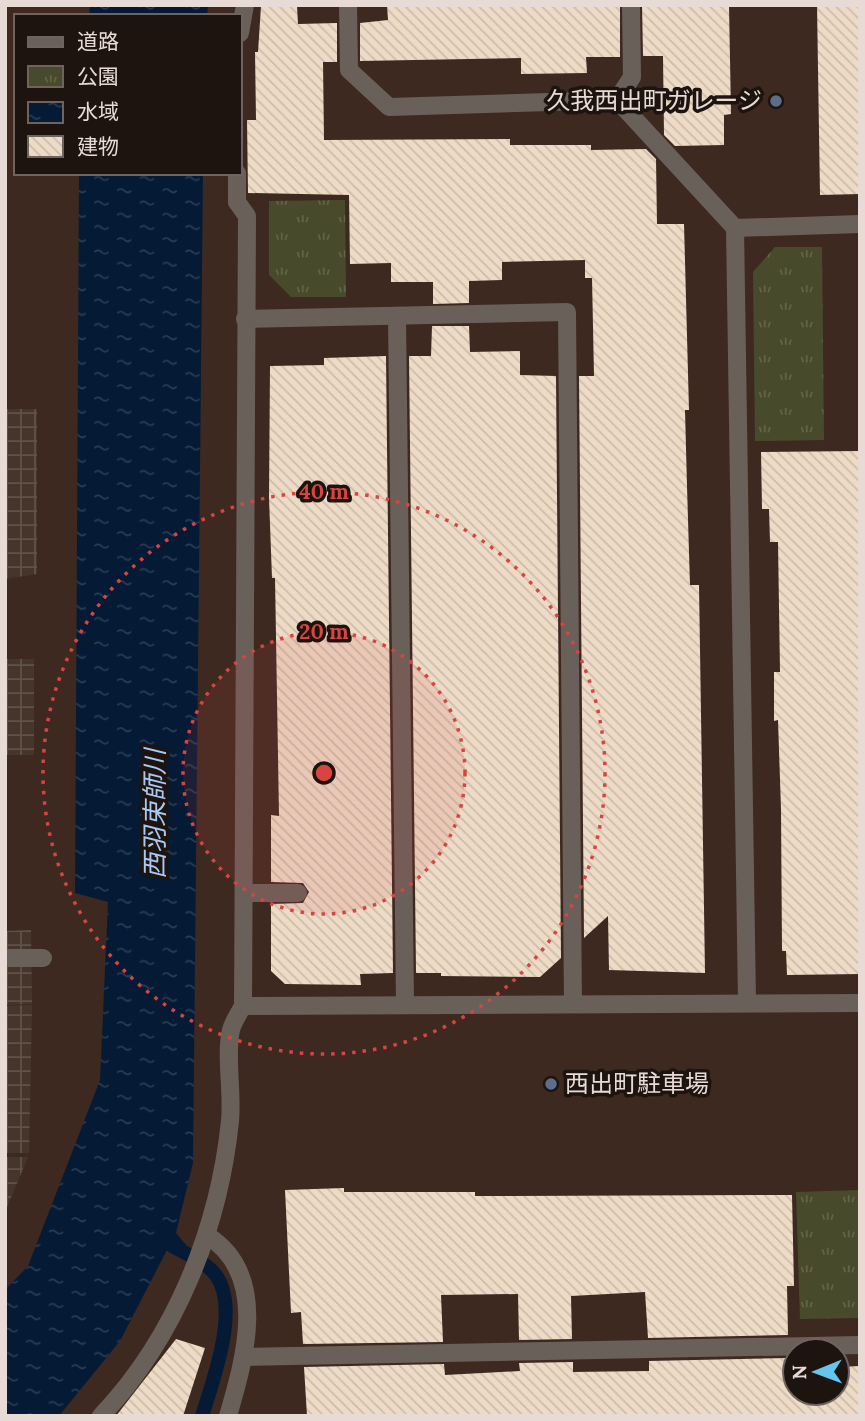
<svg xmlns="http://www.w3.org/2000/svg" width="865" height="1421" font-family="Lora,'Noto Sans JP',serif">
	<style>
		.industrial { fill: url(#industrial-grid) }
		.park { fill: url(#park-tufts) }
		.water { fill: url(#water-ripples) }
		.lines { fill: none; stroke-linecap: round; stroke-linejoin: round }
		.stream { stroke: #051b35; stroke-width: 14 }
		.building { fill: url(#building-back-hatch) }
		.service { stroke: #69605a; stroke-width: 18 }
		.minor { stroke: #69605a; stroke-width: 18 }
		.ring { fill: none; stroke: #d94342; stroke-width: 3.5; stroke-dasharray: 3.5 7 }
		.service-dot { fill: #5c6f8a; stroke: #1d1410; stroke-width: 2.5 }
		.labels { text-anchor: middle; stroke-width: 7; stroke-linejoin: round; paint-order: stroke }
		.poi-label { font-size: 24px; fill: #e8dad4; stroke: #1d1410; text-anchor: end }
		.water-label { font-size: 26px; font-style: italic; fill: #a8c9f4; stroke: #1d1410 }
		.centre { fill: #d94342; stroke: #1d1410; stroke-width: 3.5 }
		.ring-label { font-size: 21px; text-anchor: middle; font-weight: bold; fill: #d94342; stroke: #1d1410; stroke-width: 7; stroke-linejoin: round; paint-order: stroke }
	</style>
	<defs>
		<pattern id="industrial-grid" width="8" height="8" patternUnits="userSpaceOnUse" patternTransform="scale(1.75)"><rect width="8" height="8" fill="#45352a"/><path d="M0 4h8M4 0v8" fill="none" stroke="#605248"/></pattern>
		<pattern id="park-tufts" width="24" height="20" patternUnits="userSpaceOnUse" patternTransform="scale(1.75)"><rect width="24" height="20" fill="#484b2b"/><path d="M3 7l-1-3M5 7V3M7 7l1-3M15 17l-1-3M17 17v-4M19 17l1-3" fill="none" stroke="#626449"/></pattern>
		<pattern id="water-ripples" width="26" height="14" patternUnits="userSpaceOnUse" patternTransform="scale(1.75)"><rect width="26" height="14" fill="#051b35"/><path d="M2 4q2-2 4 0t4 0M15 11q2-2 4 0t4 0" fill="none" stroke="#293c51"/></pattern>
		<pattern id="building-back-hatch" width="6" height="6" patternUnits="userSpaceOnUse" patternTransform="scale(1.75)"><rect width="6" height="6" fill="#eddbc6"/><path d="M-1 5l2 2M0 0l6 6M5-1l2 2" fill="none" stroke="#ccbcab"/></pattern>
	</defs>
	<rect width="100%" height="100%" fill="#3d2920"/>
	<g class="industrial">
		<polygon points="5,409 37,409 37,574 5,579"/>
		<rect x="5" y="659" width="29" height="96"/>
		<polygon points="31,930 32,1004 5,1005 5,931"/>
		<polygon points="32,1005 29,1153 5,1153 5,1006"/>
		<polygon points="5,1157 28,1157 5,1212"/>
	</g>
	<g class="park">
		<polygon points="345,200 346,297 291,297 269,275 269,201"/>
		<polygon points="775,247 822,247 824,440 755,441 753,272"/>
		<polygon points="860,1190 860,1318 800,1319 796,1192"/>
	</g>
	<g class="water">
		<polygon points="90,5 208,5 207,16 89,16"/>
		<polygon points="79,173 203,173 193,1163 176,1233 187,1246 182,1256 168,1248 120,1341 59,1416 5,1416 5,1290 28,1266 100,1080 108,902 75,893"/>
	</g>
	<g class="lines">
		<path class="stream" d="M169 1244C182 1252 206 1262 215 1274 241 1307 213 1380 202 1416"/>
	</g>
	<g class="building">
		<polygon points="387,5 620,5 620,57 586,57 587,73 521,74 521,58 360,61 360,23 388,20"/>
		<polygon points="642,5 729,5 731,114 724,115 724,145 675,146 664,135 663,56 643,56"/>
		<polygon points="817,5 860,5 860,194 820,195"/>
		<polygon points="261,6 297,6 298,24 337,23 337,62 323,62 324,140 510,139 510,145 591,145 591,150 646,149 656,159 657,224 684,224 689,410 685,410 687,486 690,585 699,585 705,973 609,970 608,916 584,938 579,376 594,376 592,278 585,278 585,260 502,262 502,280 469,281 469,303 433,304 433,282 391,282 391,263 350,264 349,195 248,193 247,120 256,120 255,52 258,52"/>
		<polygon points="432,326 469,326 470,352 520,351 520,375 556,376 561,958 540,977 441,976 441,973 416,973 409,356 431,356"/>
		<polygon points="386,356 393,973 360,974 361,985 285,984 271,971 271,904 303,903 309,892 303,883 271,882 271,815 279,816 275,578 272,578 269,498 270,366 324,365 324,358"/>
		<polygon points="860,451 860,974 787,975 786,951 782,951 781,809 778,720 774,721 774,672 780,672 778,542 770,542 769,509 762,509 761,452"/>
		<polygon points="344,1188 344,1192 475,1192 475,1196 792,1195 794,1286 787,1286 788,1335 648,1338 645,1292 571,1296 572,1339 519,1340 518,1294 441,1295 443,1342 303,1344 301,1312 291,1313 285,1190"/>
		<polygon points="176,1339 205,1348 183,1416 116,1416"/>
		<polygon points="788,1358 788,1368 795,1368 795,1393 837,1393 837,1367 860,1366 860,1414 307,1416 304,1367 444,1364 445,1375 520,1371 519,1363 573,1362 573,1372 649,1371 649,1361"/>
	</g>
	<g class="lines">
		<g class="service">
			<polyline points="240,33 245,5"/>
			<polyline points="237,202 237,173"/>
			<polyline points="5,958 43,958"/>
			<path d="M101 1416C176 1337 219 1228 230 1121 233 1093 225 1056 231 1030 233 1022 239 1013 243 1006"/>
		</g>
		<g class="minor">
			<polyline points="348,5 349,70 389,107 617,100 735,228 747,1002"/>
			<polyline points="617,100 632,77 631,5"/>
			<polyline points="237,202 247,216 243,1006 860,1003"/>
			<polyline points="735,228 860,224"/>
			<polyline points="397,316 405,1004"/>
			<polyline points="245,319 567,312 573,1004"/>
			<polyline points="244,893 298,893"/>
			<path d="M208 1236C269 1275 245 1358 228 1416"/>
			<polyline points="245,1357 860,1345"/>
		</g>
	</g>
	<circle cx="324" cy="773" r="141" fill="#d94342" fill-opacity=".12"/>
	<g class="ring">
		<circle cx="324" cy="773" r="141"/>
		<circle cx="324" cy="773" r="281"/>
	</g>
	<g class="service-dot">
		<circle cx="776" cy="101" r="7"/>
		<circle cx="551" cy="1084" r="7"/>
	</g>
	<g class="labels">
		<g class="poi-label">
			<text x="762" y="109">久我西出町ガレージ</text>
			<text x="565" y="1092" text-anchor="start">西出町駐車場</text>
		</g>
		<g class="water-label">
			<text transform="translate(155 814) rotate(-90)" y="9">西羽束師川</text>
		</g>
	</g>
	<circle cx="324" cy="773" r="10" class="centre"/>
	<g class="ring-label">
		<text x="324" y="499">40 m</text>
		<text x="324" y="639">20 m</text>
	</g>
	<rect width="865" height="1421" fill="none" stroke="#e8dad4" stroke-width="14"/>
	<rect x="14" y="14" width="228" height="161" fill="#1d1410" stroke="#6e635e" stroke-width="2"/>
	<rect x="28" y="37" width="35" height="10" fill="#69605a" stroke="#6e635e" stroke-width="2"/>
	<text x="77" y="49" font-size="21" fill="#e8dad4">道路</text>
	<rect x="28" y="66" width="35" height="21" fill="url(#park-tufts)" stroke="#6e635e" stroke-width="2"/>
	<text x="77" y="84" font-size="21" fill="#e8dad4">公園</text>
	<rect x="28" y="102" width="35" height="21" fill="url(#water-ripples)" stroke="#6e635e" stroke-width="2"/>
	<text x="77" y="119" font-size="21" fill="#e8dad4">水域</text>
	<rect x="28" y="136" width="35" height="21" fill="url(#building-back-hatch)" stroke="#6e635e" stroke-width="2"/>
	<text x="77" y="154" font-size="21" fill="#e8dad4">建物</text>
	<g transform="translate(816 1372) rotate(269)"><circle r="33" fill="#1d1410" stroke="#6e635e" stroke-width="2"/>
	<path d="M0-5L12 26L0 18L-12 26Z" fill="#64c5ee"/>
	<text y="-10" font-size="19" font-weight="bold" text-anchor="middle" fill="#e8dad4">N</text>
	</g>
</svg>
